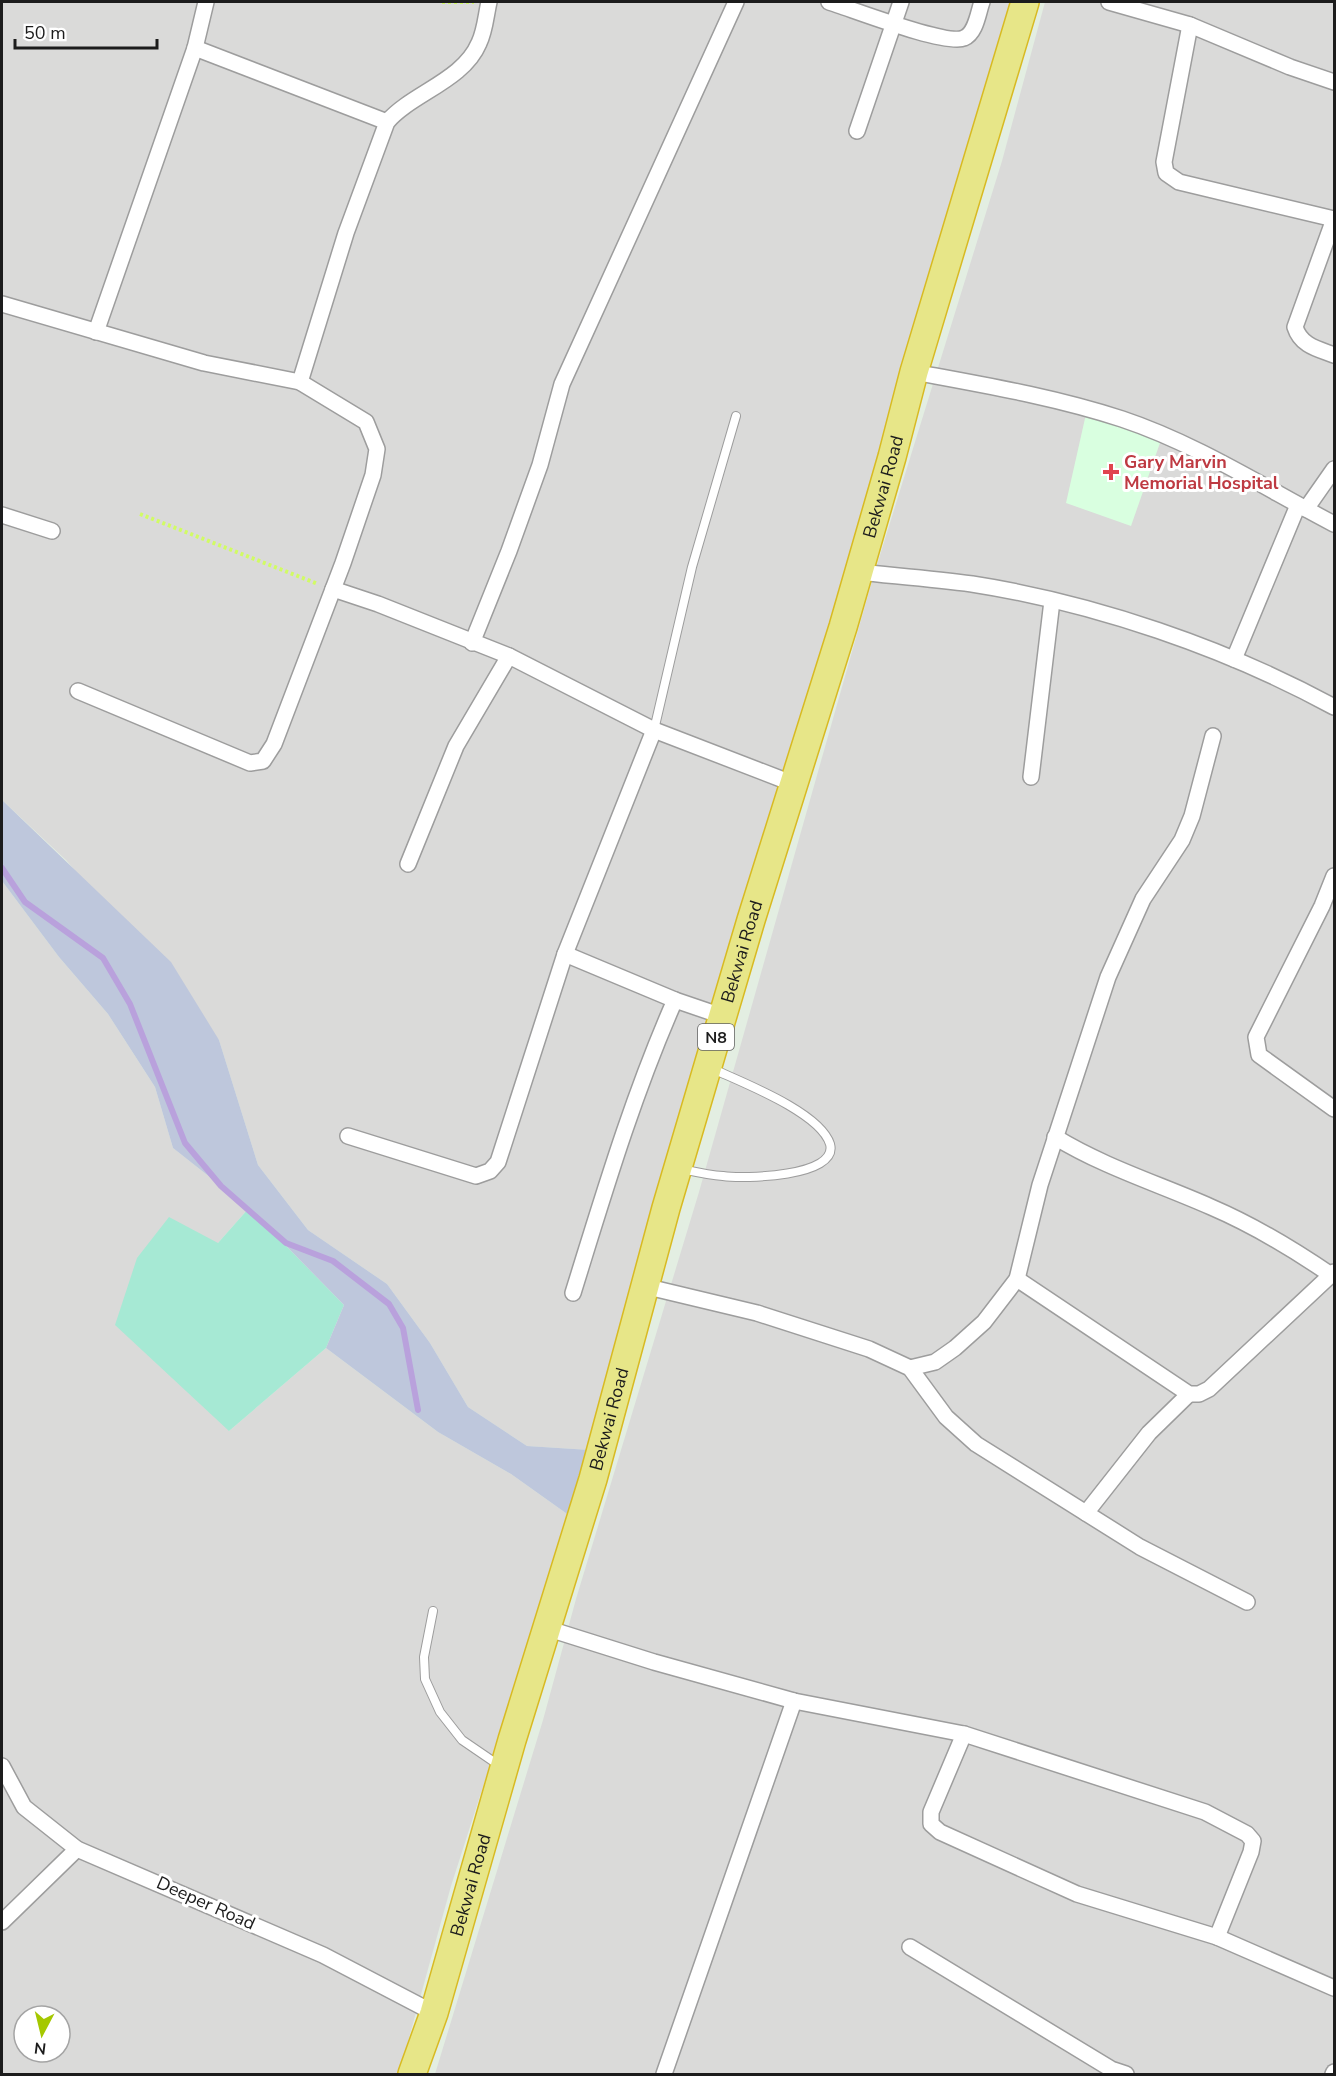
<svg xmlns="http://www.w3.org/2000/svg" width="1336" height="2076" font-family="'Nunito Sans',sans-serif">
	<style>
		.residential { fill: #dadad9; fill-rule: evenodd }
		.education { fill: #d9ffe0 }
		.grass { fill: #a6e9d4 }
		.wetland { fill: #bec7dc }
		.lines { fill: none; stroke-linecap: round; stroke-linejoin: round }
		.stream { stroke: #b9a1dc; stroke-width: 6 }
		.lane-casing { stroke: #9d9d9d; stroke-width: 10 }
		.street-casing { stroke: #9d9d9d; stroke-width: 18 }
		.highway-casing { stroke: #d8ba22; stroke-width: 30 }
		.path { stroke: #d1fb65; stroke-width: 4; stroke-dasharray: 3 3; stroke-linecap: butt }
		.lane { stroke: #fff; stroke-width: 8 }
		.street { stroke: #fff; stroke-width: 15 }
		.highway { stroke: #e7e688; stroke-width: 27 }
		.health-dot { fill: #e0444e; stroke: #fff; stroke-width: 2 }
		.labels { text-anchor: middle; stroke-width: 6; stroke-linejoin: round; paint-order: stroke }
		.shield { fill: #fff; stroke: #606060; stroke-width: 1.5 }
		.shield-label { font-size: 16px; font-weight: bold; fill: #1c1c1c }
		.health-label { font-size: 18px; font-weight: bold; fill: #be3a42; stroke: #fff; text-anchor: start }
		.street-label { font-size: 18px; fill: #1c1c1c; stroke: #fff }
	</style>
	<rect width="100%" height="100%" fill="#e3eee2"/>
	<g class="residential">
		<polygon points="2,2 1012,2 590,1450 527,1446 468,1407 430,1343 387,1284 308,1230 258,1165 219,1040 66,860 2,800"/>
		<polygon points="1045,2 1334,2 1334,2074 435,2074 543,1720 576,1599 699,1192 872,581 1002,161"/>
		<path d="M2 881 59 957 108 1014 155 1087 173 1148 249 1208 218 1243 229 1431 326 1348 438 1432 511 1474 570 1516 451 1886 399 2074H2ZM24 2016H60V2052H24Z"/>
	</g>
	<polygon class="education" points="1086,414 1161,440 1131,526 1066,503"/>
	<polygon class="grass" points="249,1208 344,1305 326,1348 229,1431 115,1325 137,1258 169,1217 218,1243"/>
	<polygon class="wetland" points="2,800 171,962 219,1040 258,1165 308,1230 387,1284 430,1343 468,1407 527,1446 590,1450 570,1516 511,1474 438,1432 326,1348 344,1305 249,1208 173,1148 155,1087 108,1014 59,957 2,881"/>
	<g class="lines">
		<polyline class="stream" points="2,868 25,902 103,958 130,1004 185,1143 221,1186 286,1243 333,1261 389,1304 403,1328 418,1410"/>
		<defs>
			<g id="lane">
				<polyline points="654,730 692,567 736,416"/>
				<path d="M682 1169C696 1172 709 1175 723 1176 743 1179 839 1177 830 1144 820 1112 741 1082 713 1069"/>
				<polyline points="433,1611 424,1657 425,1679 440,1712 462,1740 500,1766"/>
			</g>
			<g id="street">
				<path d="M829 2C852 9 946 46 964 38 976 33 978 13 982 2"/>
				<polyline points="1109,2 1190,25 1290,67 1334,82"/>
				<polyline points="1190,25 1164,162 1166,173 1179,182 1334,219"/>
				<polyline points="195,48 387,122"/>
				<polyline points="857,131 901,2"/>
				<path d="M1334 219 1295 327C1301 346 1318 349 1334 355"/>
				<polyline points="2,304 204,363 300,382 366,422 377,449 373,475 343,563 274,744 263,761 250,763 78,691"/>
				<polyline points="96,332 195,48 206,2"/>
				<path d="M914 372C984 385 1055 397 1122 419 1197 444 1265 488 1334 524"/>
				<path d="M300 382 346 233 387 122C412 93 463 81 479 43 485 31 486 15 489 2"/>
				<polyline points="1306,509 1334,469"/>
				<polyline points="2,515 52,531"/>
				<path d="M858 572C896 576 934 579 972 584 1094 603 1226 648 1334 707"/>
				<polyline points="333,589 378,604 509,656 654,730 794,784"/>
				<polyline points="472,643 509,551 540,465 562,384 736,2"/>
				<polyline points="1234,659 1298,505"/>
				<polyline points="1031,777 1052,601"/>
				<polyline points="408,864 456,746 509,656"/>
				<polyline points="1334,876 1322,906 1256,1037 1259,1055 1334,1109"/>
				<polyline points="565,954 675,1000 722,1016"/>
				<polyline points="348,1136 476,1176 490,1171 498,1162 565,954 654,730"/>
				<path d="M1055 1137C1104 1167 1159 1184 1211 1207 1253 1225 1293 1249 1331 1275"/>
				<polyline points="1017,1279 1189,1394 1199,1394 1209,1389 1334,1272"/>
				<polyline points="644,1286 757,1313 869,1349 910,1368 946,1417 976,1444 1140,1547 1247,1602"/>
				<path d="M573 1293C604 1193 633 1095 675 1000"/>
				<polyline points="910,1368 935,1362 955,1348 984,1322 1017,1279 1040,1185 1108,977 1143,899 1182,840 1192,816 1213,736"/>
				<polyline points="1086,1513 1149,1433 1189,1394"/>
				<polyline points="546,1628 654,1662 794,1701 964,1734 1205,1812 1247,1834 1253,1841 1251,1852 1217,1937"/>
				<polyline points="964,1734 931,1812 931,1824 940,1832 1077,1894 1217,1937 1334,1988"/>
				<polyline points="2,1766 24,1807 77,1849 323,1955 434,2013"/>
				<polyline points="2,1922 77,1849"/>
				<polyline points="910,1947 1111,2069 1126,2074"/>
				<polyline points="664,2074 794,1701"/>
				<polyline points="1333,2074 1334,2072"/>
			</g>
			<g id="highway">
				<path id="s1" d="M412 2074 434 2013 512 1740 593 1479 666 1208 751 920 843 627 892 457 914 372 1025 2"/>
			</g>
		</defs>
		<use href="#lane" class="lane-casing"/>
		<use href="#street" class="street-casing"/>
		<use href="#highway" class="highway-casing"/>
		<g class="path">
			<polyline points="442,2 474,2"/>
			<polyline points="140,514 318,584"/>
		</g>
		<use href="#lane" class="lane"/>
		<use href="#street" class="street"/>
		<use href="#highway" class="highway"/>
	</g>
	<path class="health-dot" d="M1108 463h6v6h6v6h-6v6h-6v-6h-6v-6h6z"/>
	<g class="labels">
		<rect class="shield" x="698" y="1024" width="36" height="26" rx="4.5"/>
		<g class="shield-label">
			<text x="716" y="1043">N8</text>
		</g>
		<g class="health-label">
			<text x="1124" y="468">Gary Marvin<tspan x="1124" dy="21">Memorial Hospital</tspan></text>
		</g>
		<g class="street-label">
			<text dy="6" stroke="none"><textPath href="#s1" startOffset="1656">Bekwai Road</textPath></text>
			<text dy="6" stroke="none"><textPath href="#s1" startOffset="1170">Bekwai Road</textPath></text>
			<text dy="6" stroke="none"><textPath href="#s1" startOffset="684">Bekwai Road</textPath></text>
			<text dy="6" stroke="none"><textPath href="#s1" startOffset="198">Bekwai Road</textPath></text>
			<text transform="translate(206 1903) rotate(24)" y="6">Deeper Road</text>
		</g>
	</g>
	<rect width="1336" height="2076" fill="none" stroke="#1c1c1c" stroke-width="6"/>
	<g transform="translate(42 2034) rotate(187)"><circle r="28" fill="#ffffff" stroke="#a4a4a4" stroke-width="1.5"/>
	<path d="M0-4.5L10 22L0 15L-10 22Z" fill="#a5c800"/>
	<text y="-9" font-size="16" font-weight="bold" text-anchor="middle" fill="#1c1c1c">N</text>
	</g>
	<path d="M15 39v9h142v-9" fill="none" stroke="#1c1c1c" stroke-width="3"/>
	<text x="24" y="39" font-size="18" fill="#1c1c1c" stroke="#ffffff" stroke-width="4.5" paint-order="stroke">50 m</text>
</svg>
